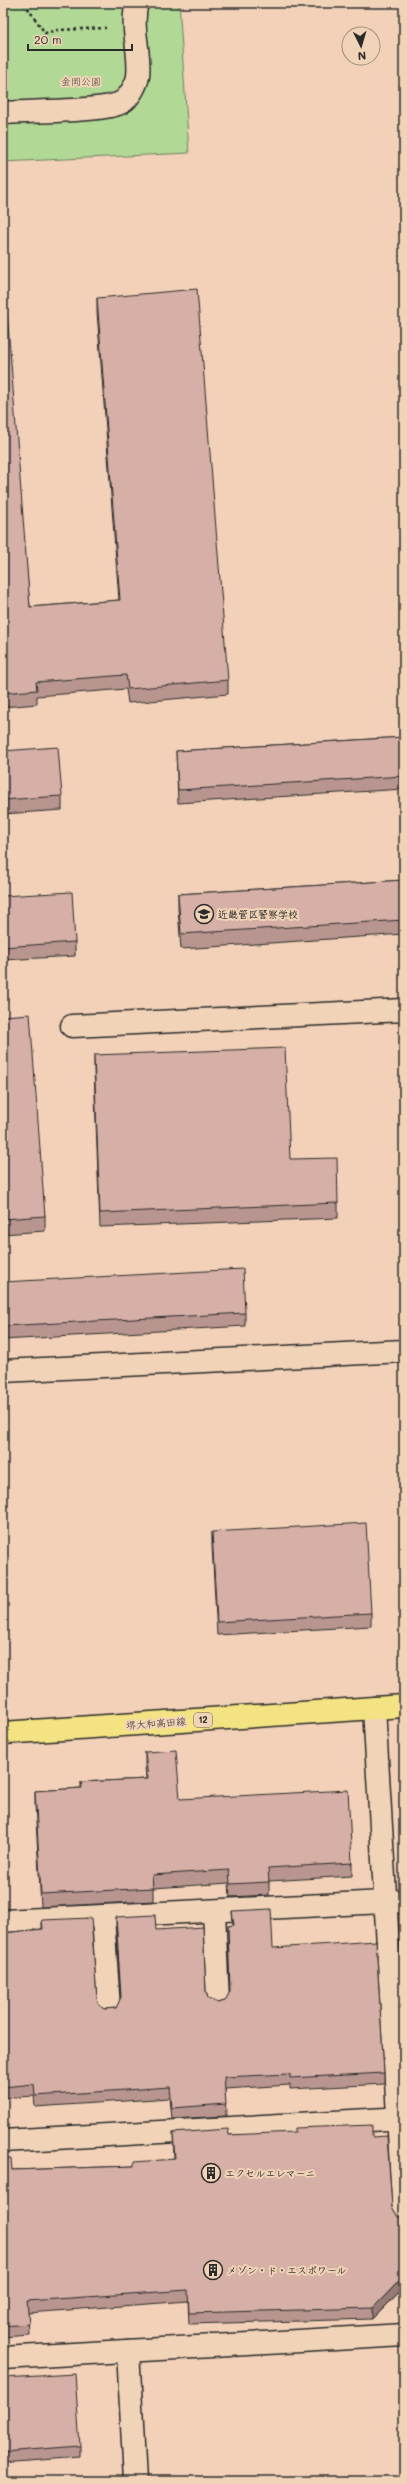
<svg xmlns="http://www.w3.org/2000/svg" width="407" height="2484" font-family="Mali,'Klee One',sans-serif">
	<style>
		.green { fill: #b1d895; stroke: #6e8260 }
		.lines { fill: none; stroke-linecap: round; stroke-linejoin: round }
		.minor-casing { stroke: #2b2b2b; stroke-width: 25 }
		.major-casing { stroke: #2b2b2b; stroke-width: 25 }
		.path { stroke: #2b2b2b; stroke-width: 2.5; stroke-dasharray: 3 3; stroke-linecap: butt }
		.minor { stroke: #f1d3b7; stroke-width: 22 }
		.major { stroke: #f4e382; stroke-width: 22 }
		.wall { fill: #b8968f; stroke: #2b2b2b }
		.shaded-wall { fill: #967a74; stroke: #2b2b2b }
		.building { fill: #d6afa6; stroke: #2b2b2b }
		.labels { text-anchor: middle; stroke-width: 4; stroke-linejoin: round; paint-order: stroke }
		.shield { fill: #f1d3b7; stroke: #665d55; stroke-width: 1 }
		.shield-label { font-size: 9px; font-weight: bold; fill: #2b2b2b }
		.park-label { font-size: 10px; fill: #3f453b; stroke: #f1d3b7 }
		.poi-label { font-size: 10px; font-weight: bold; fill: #2b2b2b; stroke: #f1d3b7; text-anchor: start }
		.street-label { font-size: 10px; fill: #2b2b2b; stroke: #f1d3b7 }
	</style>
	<rect width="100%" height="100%" fill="#f2d1b8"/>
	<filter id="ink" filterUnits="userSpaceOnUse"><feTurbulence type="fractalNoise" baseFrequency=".025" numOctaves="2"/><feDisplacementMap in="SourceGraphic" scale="8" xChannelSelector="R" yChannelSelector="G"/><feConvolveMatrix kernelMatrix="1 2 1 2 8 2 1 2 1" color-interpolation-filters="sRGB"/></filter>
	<g filter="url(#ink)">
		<polygon class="green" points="3,3 179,3 189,153 3,162"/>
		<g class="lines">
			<defs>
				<g id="minor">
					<path d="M3 113C26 111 107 112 122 102 129 98 137 84 138 76 141 52 130 27 137 3"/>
					<polyline points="72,1026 404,1010"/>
					<polyline points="3,1371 404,1351"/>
					<polyline points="374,1708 404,2217"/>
					<polyline points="214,1911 218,2002"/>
					<polyline points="103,1916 109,2009"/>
					<polyline points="3,1921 404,1901"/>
					<polyline points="3,2141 404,2118"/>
					<polyline points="128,2351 135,2481"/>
					<polyline points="3,2358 404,2335"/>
				</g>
				<polyline id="major" points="3,1733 404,1706"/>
			</defs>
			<use href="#minor" class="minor-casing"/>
			<use href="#major" class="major-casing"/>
			<polyline class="path" points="24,3 45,33 57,30 106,28"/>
			<use href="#minor" class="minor"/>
			<use href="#major" class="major"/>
		</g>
		<g class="wall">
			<polygon points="97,298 228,680 228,694 128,703 126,689 37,696 37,704 3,707 3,299 30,607 119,600 97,312"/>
			<polygon points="404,737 404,789 178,803 176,751"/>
			<polygon points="3,751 62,796 62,810 3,814"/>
			<polygon points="404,880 404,934 181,949 178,909 178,894"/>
			<polygon points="3,896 75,942 75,956 3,960"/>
			<polygon points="3,1016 45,1216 45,1231 3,1234"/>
			<polygon points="94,1055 290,1159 338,1203 338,1218 100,1227 94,1070"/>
			<polygon points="3,1282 245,1313 245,1326 3,1340"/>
			<polygon points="212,1532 371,1613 371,1626 217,1635 212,1545"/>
			<polygon points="145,1752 180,1799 352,1863 352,1876 269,1881 269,1895 230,1897 229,1883 153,1888 153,1901 41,1907 35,1804 35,1791 81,1788 81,1782 146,1779 145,1765"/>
			<polygon points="403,1805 404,1805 404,1830 403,1817"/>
			<polygon points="232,1911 273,1948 384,2073 384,2084 290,2089 290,2085 225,2089 226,2116 172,2119 170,2098 35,2107 34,2096 3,2098 3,1933 42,1929 42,1920 97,1999 99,2005 104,2009 116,2008 121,1999 116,1928 116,1917 156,1930 206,1992 208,1998 218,2003 225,2001 230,1992 228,1926 233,1925"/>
			<polygon points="401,1938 404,1938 404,2005 401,1951"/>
			<polygon points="173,2133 229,2135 372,2137 392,2207 398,2217 404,2218 404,2287 373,2319 189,2324 188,2301 28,2313 29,2335 3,2337 3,2158 12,2170 134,2166 174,2159"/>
			<polygon points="3,2378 80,2446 80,2457 3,2463"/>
		</g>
		<polygon class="shaded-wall" points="404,2276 404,2287 373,2319 373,2308"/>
		<g class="building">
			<polygon points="197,289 228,680 128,689 126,675 36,682 37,690 3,693 3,299 6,299 30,607 120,600 97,298"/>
			<polygon points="404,737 404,776 178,790 176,751"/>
			<polygon points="58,747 62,796 3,800 3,751"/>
			<polygon points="404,880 404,920 181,934 178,894"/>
			<polygon points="72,892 75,942 3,947 3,896"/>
			<polygon points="30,1014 45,1216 3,1219 3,1016"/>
			<polygon points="285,1048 290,1159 337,1158 338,1203 100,1213 94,1055"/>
			<polygon points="243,1269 245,1313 3,1326 3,1282"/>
			<polygon points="366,1523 371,1613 217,1622 212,1532"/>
			<polygon points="176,1750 180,1799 348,1790 352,1863 268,1868 269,1882 230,1884 229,1870 152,1875 153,1888 41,1894 35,1791 82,1788 81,1782 148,1779 145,1752"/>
			<polygon points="403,1805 404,1805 404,1819"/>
			<polygon points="271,1909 273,1948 376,1941 384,2073 290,2078 290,2074 224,2077 226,2104 172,2108 170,2087 35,2096 34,2084 3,2087 3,1933 43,1929 42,1920 91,1918 97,1999 99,2005 104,2009 116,2008 121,1997 116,1917 155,1915 156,1930 203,1927 206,1992 208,1998 218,2003 225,2001 230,1991 228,1926 234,1925 232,1911"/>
			<polygon points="401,1938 404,1938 404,1992"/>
			<polygon points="372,2125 372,2137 387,2136 392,2207 398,2217 404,2218 404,2276 373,2308 189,2313 188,2290 27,2301 29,2324 3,2326 3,2158 11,2158 12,2170 134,2166 134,2162 175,2159 173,2133 228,2129 229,2135 295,2132 295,2128"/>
			<polygon points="75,2374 80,2446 3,2452 3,2378"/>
		</g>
	</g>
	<defs>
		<symbol id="university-ring" viewBox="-11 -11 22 22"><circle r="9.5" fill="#f1d3b7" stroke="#2b2b2b" stroke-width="1.5"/><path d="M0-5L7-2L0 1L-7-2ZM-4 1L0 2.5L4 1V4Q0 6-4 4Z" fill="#2b2b2b"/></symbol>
		<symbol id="building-ring" viewBox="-11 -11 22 22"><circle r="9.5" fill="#f1d3b7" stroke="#2b2b2b" stroke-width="1.5"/><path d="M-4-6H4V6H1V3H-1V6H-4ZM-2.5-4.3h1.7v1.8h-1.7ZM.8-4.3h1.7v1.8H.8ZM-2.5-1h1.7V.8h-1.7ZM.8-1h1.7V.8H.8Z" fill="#2b2b2b"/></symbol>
	</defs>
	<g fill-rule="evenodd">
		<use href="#university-ring" x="193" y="903" width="22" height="22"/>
		<use href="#building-ring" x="200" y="2162" width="22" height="22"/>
		<use href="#building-ring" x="202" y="2259" width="22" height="22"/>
	</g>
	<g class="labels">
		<rect class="shield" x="194" y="1713" width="18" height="14" rx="3"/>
		<g class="shield-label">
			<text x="203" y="1723">12</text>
		</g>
		<g class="park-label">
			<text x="81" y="85">金岡公園</text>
		</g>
		<g class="poi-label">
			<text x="218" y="918">近畿管区警察学校</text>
			<text x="225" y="2177">エクセルエレマーニ</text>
			<text x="227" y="2274">メゾン・ド・エスポワール</text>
		</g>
		<g class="street-label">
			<text transform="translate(156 1723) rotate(-4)" y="4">堺大和高田線</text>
		</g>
	</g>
	<rect width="407" height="2484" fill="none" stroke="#f1d3b7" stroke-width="16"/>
	<rect x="8" y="8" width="391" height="2468" fill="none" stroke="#2b2b2b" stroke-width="1.5" filter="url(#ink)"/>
	<g transform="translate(361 46) rotate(175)"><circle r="19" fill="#f1d3b7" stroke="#a2907f"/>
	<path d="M0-3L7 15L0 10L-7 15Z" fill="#2b2b2b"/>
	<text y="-6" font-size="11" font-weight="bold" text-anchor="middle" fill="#2b2b2b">N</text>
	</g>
	<path d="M28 44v6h104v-6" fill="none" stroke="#2b2b2b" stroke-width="2"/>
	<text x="34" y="44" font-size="12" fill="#2b2b2b" stroke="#f1d3b7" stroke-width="3" paint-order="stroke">20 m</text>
</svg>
